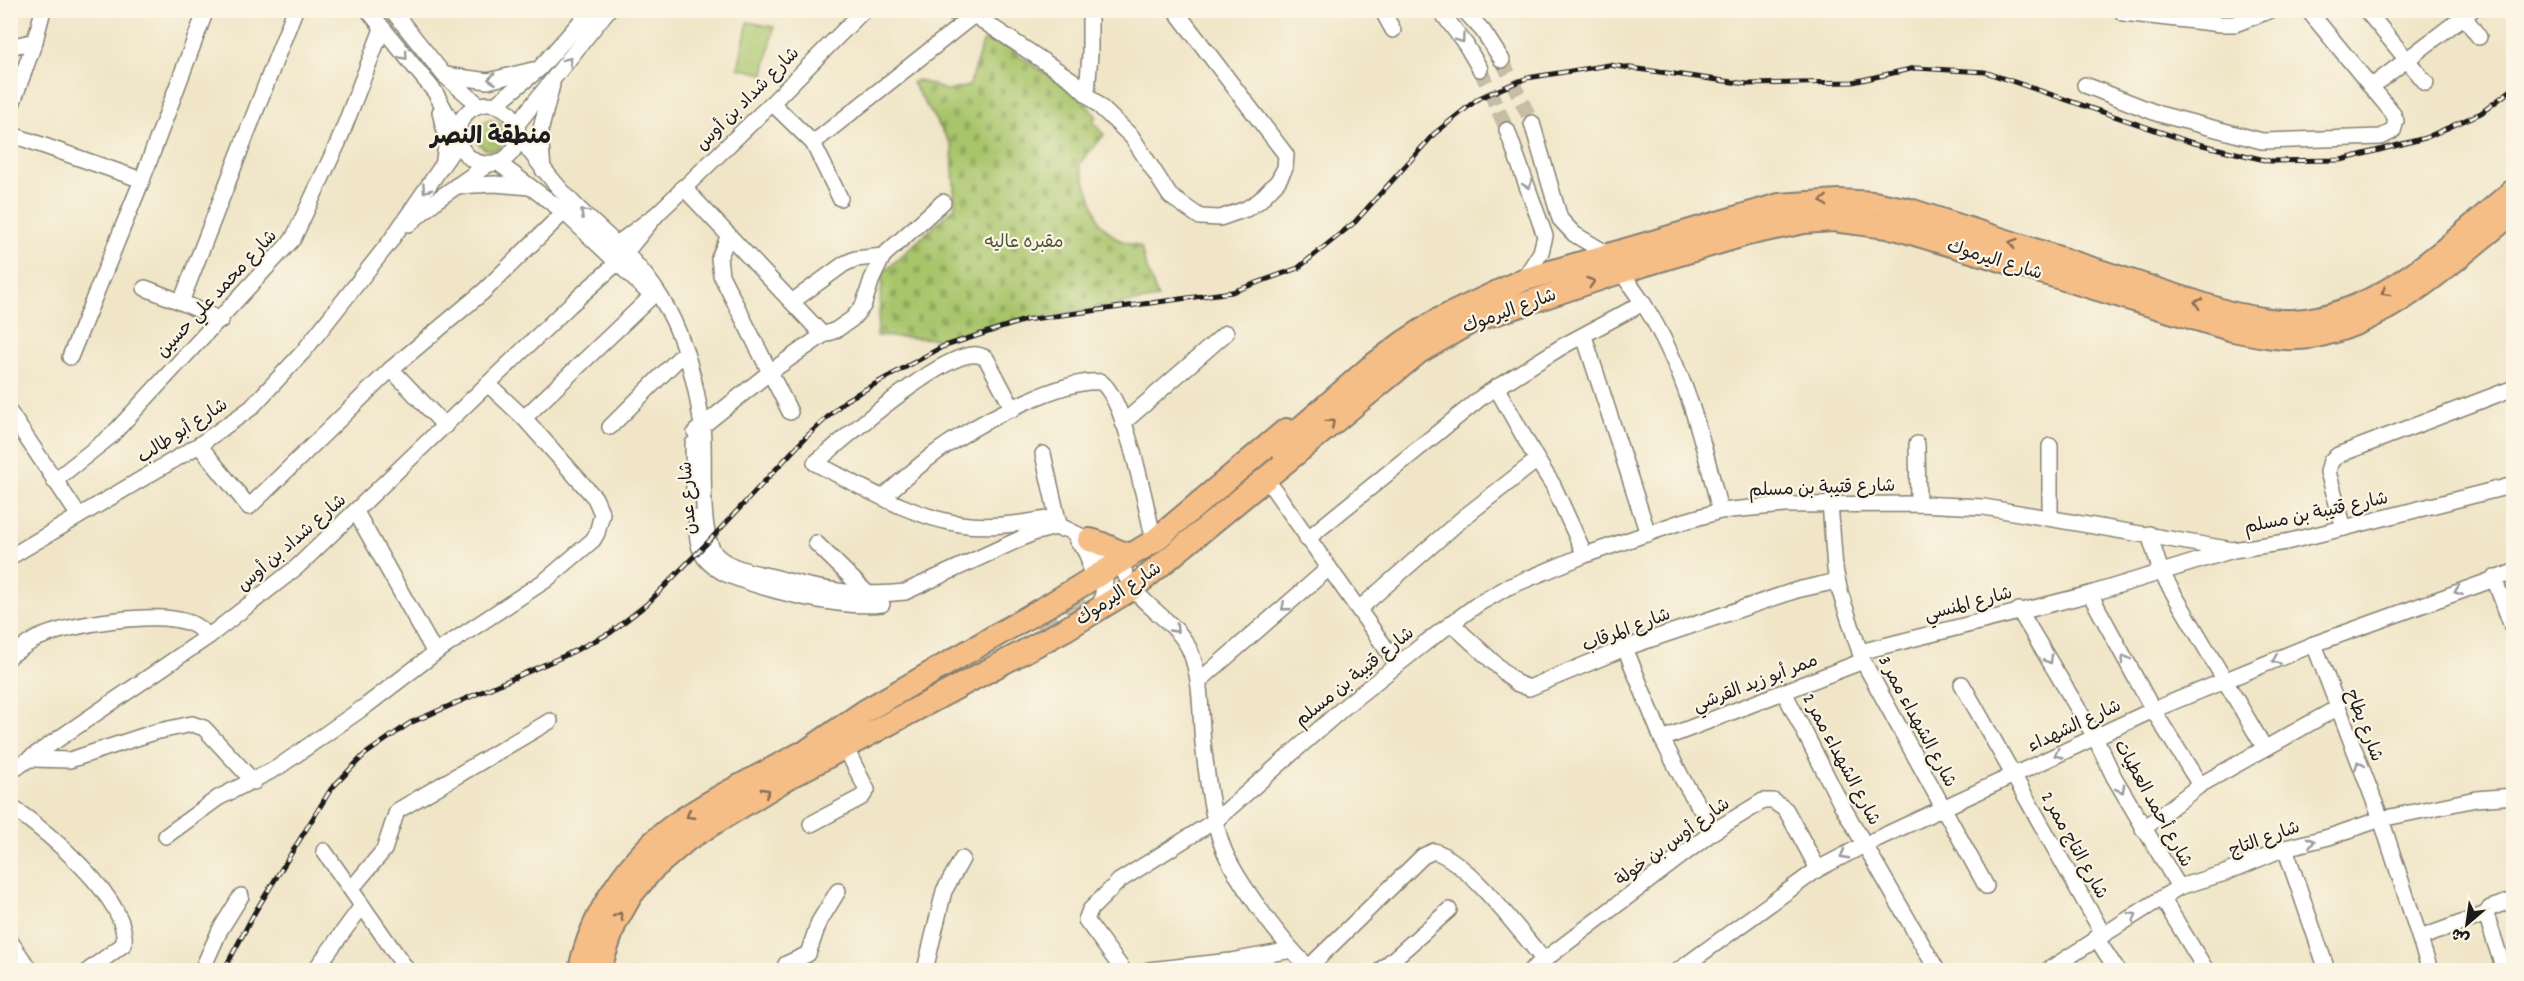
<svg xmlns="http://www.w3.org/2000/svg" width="2524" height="981" font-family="Dekko,'Playpen Sans Arabic',sans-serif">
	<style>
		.grass { fill: url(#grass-tufts); stroke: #627044; stroke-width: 1.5 }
		.cemetery { fill: url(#cemetery-stones); stroke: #627044; stroke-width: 1.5 }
		.pitch { fill: #a8c56b; stroke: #627044; stroke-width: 1.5 }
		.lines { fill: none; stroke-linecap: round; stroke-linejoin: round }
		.minor-tunnel { stroke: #c6bda5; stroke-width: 15; stroke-dasharray: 15 8; stroke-linecap: butt }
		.highway-tunnel { stroke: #c6bda5; stroke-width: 22; stroke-dasharray: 22 11; stroke-linecap: butt }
		.minor-casing { stroke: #868072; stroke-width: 18 }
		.highway-casing { stroke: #868072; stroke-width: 26 }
		.minor { stroke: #fff; stroke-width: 15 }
		.highway { stroke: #f6be87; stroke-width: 22 }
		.rail-casing { stroke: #1c1c1c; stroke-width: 5 }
		.rail { stroke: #fcf5e5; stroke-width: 3; stroke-dasharray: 9; stroke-linecap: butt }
		.oneway { stroke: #999 }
		.oneway2 { stroke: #896d52 }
		.labels { text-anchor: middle; stroke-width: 4.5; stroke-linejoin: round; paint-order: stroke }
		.street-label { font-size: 18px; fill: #1c1c1c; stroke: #fcf5e5 }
		.park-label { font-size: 18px; fill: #4d5738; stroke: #fcf5e5 }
		.district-label { font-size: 24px; font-weight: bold; fill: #1c1c1c; stroke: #fcf5e5 }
	</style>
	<defs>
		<pattern id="grass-tufts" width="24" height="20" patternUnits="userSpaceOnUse" patternTransform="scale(1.5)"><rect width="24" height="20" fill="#a8c56b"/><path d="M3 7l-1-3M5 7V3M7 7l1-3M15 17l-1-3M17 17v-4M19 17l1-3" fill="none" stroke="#90a95c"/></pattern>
		<pattern id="cemetery-stones" width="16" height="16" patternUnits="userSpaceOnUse" patternTransform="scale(1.5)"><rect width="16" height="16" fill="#a8c56b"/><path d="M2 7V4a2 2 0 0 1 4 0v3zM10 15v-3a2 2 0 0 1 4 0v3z" fill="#90a95c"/></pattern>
	</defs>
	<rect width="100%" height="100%" fill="#fcf5e5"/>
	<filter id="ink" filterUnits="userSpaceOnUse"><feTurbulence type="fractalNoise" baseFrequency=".0167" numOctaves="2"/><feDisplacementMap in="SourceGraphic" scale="12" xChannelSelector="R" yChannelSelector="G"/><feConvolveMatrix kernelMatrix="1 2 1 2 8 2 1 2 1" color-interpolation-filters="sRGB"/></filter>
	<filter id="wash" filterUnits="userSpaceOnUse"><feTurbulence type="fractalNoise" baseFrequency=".008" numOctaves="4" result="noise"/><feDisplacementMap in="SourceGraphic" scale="24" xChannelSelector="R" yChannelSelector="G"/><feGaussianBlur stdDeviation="1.35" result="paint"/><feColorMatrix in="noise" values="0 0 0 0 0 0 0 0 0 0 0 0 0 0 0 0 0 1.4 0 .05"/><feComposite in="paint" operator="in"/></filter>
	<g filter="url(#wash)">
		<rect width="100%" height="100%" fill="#f0e5c7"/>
		<circle class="grass" cx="491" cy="135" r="15"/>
		<polygon class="cemetery" points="992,37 1079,96 1096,116 1093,122 1104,135 1079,164 1100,223 1117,239 1141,247 1145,264 1158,298 995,325 939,339 877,336 883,273 955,207 952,146 912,83 918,80 948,91 969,86 983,42"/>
		<polygon class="pitch" points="748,22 774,27 764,74 738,68"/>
	</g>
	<g filter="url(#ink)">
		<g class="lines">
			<g class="minor-tunnel">
				<polyline points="1502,60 1532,123"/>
				<polyline points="1480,69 1507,130"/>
			</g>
			<polyline class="highway-tunnel" points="1036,626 1131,570"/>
			<defs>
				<g id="minor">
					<polyline points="368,10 435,92 458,134"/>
					<polyline points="392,10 444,75 479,105"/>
					<polyline points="943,10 974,15 1072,80 1132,137 1170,196 1200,217 1220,218 1246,209 1259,201 1278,181 1285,168 1286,155 1175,10"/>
					<polyline points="1382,10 1393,30"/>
					<polyline points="1440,10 1466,45 1480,69"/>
					<polyline points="1464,10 1483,31 1502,60"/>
					<polyline points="2366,10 2426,83"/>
					<polyline points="2459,10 2479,37"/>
					<polyline points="2123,13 2221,24 2235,24 2271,10"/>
					<polyline points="10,47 35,41"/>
					<polyline points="445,75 488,81 533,70"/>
					<polyline points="2085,85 2159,114 2262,141 2381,137 2393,131 2396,121 2392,112 2308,10"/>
					<polyline points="2371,87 2472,10"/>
					<polyline points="1087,93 1090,54 1090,10"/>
					<polyline points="772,103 813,143 840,198"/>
					<circle cx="488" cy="134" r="30"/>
					<polyline points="495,105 539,69 591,10"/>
					<polyline points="10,110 35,41 43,10"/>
					<polyline points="440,112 447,140 444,159"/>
					<polyline points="518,123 608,10"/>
					<polyline points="1507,130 1545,236 1541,252 1523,280"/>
					<polyline points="10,134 142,180"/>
					<path d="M518 135C536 160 554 184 575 205 611 241 643 263 668 310 686 344 697 388 702 427 706 456 697 536 717 556 733 571 764 574 784 580 824 591 864 597 905 592L1033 533 1060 526 1089 540 1104 563 1105 582 1100 609"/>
					<polyline points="813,143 974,15 975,11"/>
					<polyline points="497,162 564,212 649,293"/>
					<polyline points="543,170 540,132 552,85"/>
					<polyline points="456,186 495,184 530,187"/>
					<polyline points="683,187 823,335"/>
					<polyline points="409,224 438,199 490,163"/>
					<polyline points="729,235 719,258 721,275 790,412"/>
					<polyline points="611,251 617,244 657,214 772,103 864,10"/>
					<polyline points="145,288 181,302"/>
					<polyline points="793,301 844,264 855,259 883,256"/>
					<path d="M1643 303C1685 369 1702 436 1720 511"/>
					<polyline points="221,320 181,302 295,10"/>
					<polyline points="1584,336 1648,534"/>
					<polyline points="70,357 142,180 206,10"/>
					<polyline points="391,369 445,426"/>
					<polyline points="1496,387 1537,460"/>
					<path d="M1013 409 986 358C983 357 980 355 977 355 944 350 843 440 815 463 861 486 909 516 960 524 991 529 1022 523 1052 518"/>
					<polyline points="10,413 79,516"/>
					<polyline points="524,418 652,296"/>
					<polyline points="1123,423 1226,333"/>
					<polyline points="610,427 684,353"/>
					<polyline points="695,432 770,372 823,335 836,330 852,319 863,306 872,279 883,256 943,202"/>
					<polyline points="693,444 694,492"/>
					<polyline points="1917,444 1918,504"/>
					<polyline points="199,445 249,507 391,369 484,291 564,212"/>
					<polyline points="1043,454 1060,529"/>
					<polyline points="1265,477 1397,664"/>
					<polyline points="54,481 112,435 293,239 338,143 382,29"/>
					<path d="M883 497C906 477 930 455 956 439 987 419 1064 378 1101 382 1126 400 1146 507 1154 541"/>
					<polyline points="1830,503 1835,569 1840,592 1863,661 1986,886"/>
					<polyline points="356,512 435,653"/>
					<polyline points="2050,517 2050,446"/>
					<path d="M696 518C698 547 698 560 726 574 765 590 839 609 882 604"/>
					<polyline points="2344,528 2328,472 2331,461 2338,455 2514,388"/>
					<polyline points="2149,534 2161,572 2264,747"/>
					<polyline points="1307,539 1483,396 1563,346 1643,303 1609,255 1574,234 1560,219 1532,123"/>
					<path d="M1077 541C1089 553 1092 564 1089 581"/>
					<polyline points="816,543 868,594"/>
					<polyline points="10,557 199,445 251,408 303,352 389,243 459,141"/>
					<path d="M1122 560C1125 602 1177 616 1191 653 1202 682 1200 712 1203 743 1207 776 1211 813 1222 845 1233 877 1286 948 1312 970"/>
					<polyline points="2494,578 2514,632"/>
					<polyline points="2090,594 2153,710 2200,785"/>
					<polyline points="1359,609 1463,518 1537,460 1553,485 1585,555"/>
					<polyline points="2019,610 2095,737 2114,777 2179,887"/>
					<polyline points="1451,623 1516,683 1529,688 1625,648 1797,590 1837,581"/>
					<polyline points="2314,644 2381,819 2430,970"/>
					<polyline points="1625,648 1662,739 1683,780 1714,831"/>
					<polyline points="1860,652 2090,594 2230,551"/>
					<path d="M10 656C19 650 28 643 38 638 70 624 157 610 190 623 197 626 203 631 209 636"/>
					<polyline points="1199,681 1329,568"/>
					<polyline points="1962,684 2103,934"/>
					<polyline points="1784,692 1840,802 1937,970"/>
					<polyline points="1662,739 1863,661"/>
					<polyline points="32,759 70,760 155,732 192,724 204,728 254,782"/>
					<polyline points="10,772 209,636 297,567 569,306 618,262 657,214"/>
					<path d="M10 806C45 830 130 899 124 944L89 970"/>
					<polyline points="811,824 862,797 867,790 845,747"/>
					<polyline points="2143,829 2200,785 2337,708"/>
					<polyline points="166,836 218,798 277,768 367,705 435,653 546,580 593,540 597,533 602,514 595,498 524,418 489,385"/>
					<polyline points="2285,848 2327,970"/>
					<polyline points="324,851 407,970"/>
					<polyline points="352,888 384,850 397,811 550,721"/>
					<polyline points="2162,898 2206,970"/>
					<polyline points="2096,938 2117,970"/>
					<polyline points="2420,938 2486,914"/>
					<polyline points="10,941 30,970"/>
					<polyline points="202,970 220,930 241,896"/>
					<polyline points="315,970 362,906"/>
					<polyline points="784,970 786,964 808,954 819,922 838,891"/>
					<polyline points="925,970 944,891 962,859"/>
					<polyline points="1123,970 1086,920 1090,910 1119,881 1216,820 1349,703 1425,643 1478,604 1508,587 1585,555 1678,523 1720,511 1785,505 1918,504 1984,507 2233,550 2286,542 2344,528 2514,485"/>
					<polyline points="1149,970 1231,961 1292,950"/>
					<path d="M1306 970 1423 856 1434 851C1469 862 1519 931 1544 960"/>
					<polyline points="1381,970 1449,910"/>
					<polyline points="1531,970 1714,831 1763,801 1773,801 1786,810 1818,869"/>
					<polyline points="1679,970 1818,869 1866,844 2153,710 2314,644 2514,572"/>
					<polyline points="2048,970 2179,887 2225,873 2285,848 2329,837 2381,819 2476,799 2514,796"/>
					<polyline points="2504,970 2486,914 2490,908 2514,900"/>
				</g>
				<g id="highway">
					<path d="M1279 447 1368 369 1404 342 1438 320 1523 280 1779 205 1839 201 1874 203 1910 210 2230 313C2250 317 2272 322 2293 321 2382 316 2449 244 2514 190"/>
					<path d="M1089 540C1104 542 1115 553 1130 554"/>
					<polyline points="808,750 865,711 1054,602 1154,541 1286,430"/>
					<path d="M580 970C591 914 632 853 680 821 718 795 760 776 800 754"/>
					<path d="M599 970 615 923 631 895 652 870 688 839 791 776 1066 629 1133 588 1419 352 1473 321 1620 272 1747 234 1804 222 1833 220 1895 228 2233 330C2258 335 2286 341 2311 337 2392 322 2452 261 2514 212"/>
				</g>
			</defs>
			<use href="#minor" class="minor-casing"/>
			<use href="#highway" class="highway-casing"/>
			<use href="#minor" class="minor"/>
			<use href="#highway" class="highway"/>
			<defs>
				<polyline id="rail" points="224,970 255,912 331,789 364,755 410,723 564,656 610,633 647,604 709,541 805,438 846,400 942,347 1025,320 1232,292 1298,268 1355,222 1434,134 1479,98 1527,78 1609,65 1747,84 1853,82 1915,68 1985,72 2190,142 2269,161 2341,160 2425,138 2481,113 2514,88"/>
			</defs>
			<use href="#rail" class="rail-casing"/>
			<use href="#rail" class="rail"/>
		</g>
		<defs><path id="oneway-chevron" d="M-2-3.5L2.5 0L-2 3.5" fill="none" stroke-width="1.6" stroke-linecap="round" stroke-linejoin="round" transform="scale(1.5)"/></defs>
		<g class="oneway">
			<use href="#oneway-chevron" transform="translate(1461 39) rotate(55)"/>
			<use href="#oneway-chevron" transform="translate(404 56) rotate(50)"/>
			<use href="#oneway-chevron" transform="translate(568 61) rotate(-52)"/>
			<use href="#oneway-chevron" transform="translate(492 79) rotate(173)"/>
			<use href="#oneway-chevron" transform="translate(1528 185) rotate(69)"/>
			<use href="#oneway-chevron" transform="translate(426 189) rotate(125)"/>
			<use href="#oneway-chevron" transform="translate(584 213) rotate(-138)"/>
			<use href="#oneway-chevron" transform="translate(2458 591) rotate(160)"/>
			<use href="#oneway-chevron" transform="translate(1285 607) rotate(139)"/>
			<use href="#oneway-chevron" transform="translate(1175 629) rotate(46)"/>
			<use href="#oneway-chevron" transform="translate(2125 659) rotate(-118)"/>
			<use href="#oneway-chevron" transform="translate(2049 660) rotate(59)"/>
			<use href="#oneway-chevron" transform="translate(2276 660) rotate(157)"/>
			<use href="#oneway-chevron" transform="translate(2058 754) rotate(155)"/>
			<use href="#oneway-chevron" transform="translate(2359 765) rotate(-111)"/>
			<use href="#oneway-chevron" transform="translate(2121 789) rotate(61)"/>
			<use href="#oneway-chevron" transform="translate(2311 842) rotate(-14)"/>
			<use href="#oneway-chevron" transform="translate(1844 855) rotate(152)"/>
			<use href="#oneway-chevron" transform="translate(2133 916) rotate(-31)"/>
		</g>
		<g class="oneway2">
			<use href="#oneway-chevron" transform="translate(1824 201) rotate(178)"/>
			<use href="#oneway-chevron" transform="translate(2013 243) rotate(-162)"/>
			<use href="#oneway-chevron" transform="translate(1591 282) rotate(-18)"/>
			<use href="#oneway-chevron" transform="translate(2385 292) rotate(150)"/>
			<use href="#oneway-chevron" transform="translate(2198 303) rotate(-162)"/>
			<use href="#oneway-chevron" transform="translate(1331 423) rotate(-40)"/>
			<use href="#oneway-chevron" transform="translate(766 792) rotate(-31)"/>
			<use href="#oneway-chevron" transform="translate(690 815) rotate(149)"/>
			<use href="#oneway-chevron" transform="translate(619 916) rotate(-63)"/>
		</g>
	</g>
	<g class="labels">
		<g class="street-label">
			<text transform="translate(747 98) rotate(-45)" y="6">شارع شداد بن أوس</text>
			<text transform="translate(1995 259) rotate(17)" y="6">شارع اليرموك</text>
			<text transform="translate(216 293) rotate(-47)" y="6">شارع محمد علي حسين</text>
			<text transform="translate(1509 310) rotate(-20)" y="6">شارع اليرموك</text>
			<text transform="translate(182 430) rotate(-33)" y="6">شارع أبو طالب</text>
			<text transform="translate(1822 487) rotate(-2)" y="6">شارع قتيبة بن مسلم</text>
			<text transform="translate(687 498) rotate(-94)" y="6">شارع عدن</text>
			<text transform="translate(2316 512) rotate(-12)" y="6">شارع قتيبة بن مسلم</text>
			<text transform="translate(291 542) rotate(-41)" y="6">شارع شداد بن أوس</text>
			<text transform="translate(1118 593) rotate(-34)" y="6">شارع اليرموك</text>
			<text transform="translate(1968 603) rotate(-15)" y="6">شارع المنسي</text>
			<text transform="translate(1626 629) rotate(-21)" y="6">شارع المرقاب</text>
			<text transform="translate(1354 676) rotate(-39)" y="6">شارع قتيبة بن مسلم</text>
			<text transform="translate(1755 682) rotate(-21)" y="6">ممر أبو زيد القرشي</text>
			<text transform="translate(1918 721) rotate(62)" y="6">شارع الشهداء ممر 3</text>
			<text transform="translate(2074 725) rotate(-25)" y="6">شارع الشهداء</text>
			<text transform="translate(2365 725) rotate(69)" y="6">شارع يطاح</text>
			<text transform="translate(1842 759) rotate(62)" y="6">شارع الشهداء ممر 2</text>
			<text transform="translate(2154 803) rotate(61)" y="6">شارع أحمد العطيات</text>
			<text transform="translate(2264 838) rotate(-20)" y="6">شارع التاج</text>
			<text transform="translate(1672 841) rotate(-36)" y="6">شارع أوس بن خولة</text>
			<text transform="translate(2075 845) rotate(61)" y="6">شارع التاج ممر 2</text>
		</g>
		<g class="park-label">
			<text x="1024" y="247">مقبره عاليه</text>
		</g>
		<g class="district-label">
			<text x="491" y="143">منطقة النصر</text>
		</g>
	</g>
	<rect width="2524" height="981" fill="none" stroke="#fcf5e5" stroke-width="36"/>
	<g transform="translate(2467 924) rotate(209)" stroke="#fcf5e5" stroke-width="4.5" paint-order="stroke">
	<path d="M0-4.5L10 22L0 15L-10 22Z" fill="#1c1c1c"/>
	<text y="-9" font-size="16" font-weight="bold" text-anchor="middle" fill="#1c1c1c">ش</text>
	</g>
</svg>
